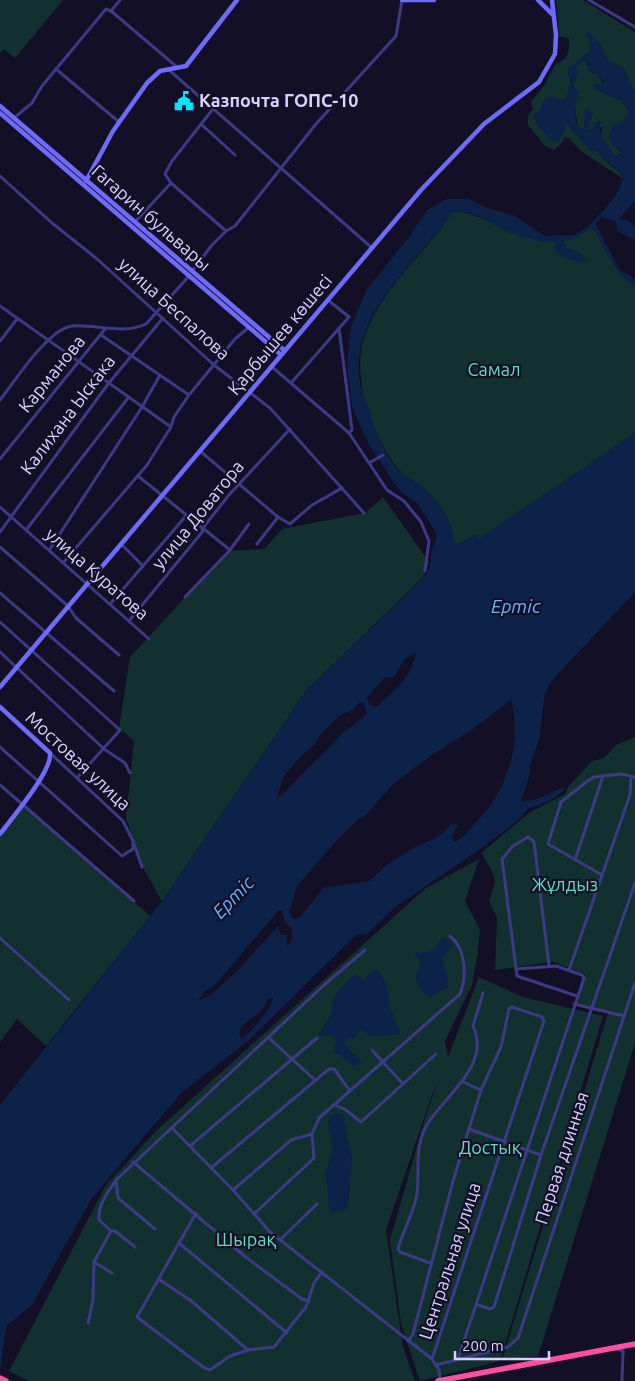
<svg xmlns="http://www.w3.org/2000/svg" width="635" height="1381" font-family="Ubuntu,sans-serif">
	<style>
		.green { fill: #12302f }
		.water { fill: #0c2248; fill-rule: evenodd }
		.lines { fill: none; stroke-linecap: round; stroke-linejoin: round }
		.street { stroke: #3d3a85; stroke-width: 3 }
		.secondary { stroke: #6f6bff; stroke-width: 4.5 }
		.highway { stroke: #ff4fa3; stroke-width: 5.5 }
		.labels { text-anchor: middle; stroke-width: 4.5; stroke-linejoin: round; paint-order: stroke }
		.poi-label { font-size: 18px; font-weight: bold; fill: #d9d4ff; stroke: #130f26; text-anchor: start }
		.street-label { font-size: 18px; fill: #d9d4ff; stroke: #130f26 }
		.park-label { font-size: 18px; fill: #5fe0c0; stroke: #130f26 }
		.water-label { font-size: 19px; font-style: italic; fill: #62b6ff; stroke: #130f26 }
	</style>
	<rect width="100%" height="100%" fill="#130f26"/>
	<g class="green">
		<polygon points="0,0 63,0 15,58 4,49 0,53"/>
		<path d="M556 0H583L635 32V93L624 70 605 57 600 43 591 42 590 51 568 70C572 80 572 91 565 100L558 99 557 142 565 130V121L590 150 598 151C603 161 616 168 624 177L622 178 581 151 569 138 565 137 561 144 554 150 545 146 528 125V116L533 109 531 102 544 86 555 65 566 58 569 50V39L559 36Z"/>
		<path d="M585 60 592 73H597L604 85 594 89 622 101 630 112 622 123 617 124V149L622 152 616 157 601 137 602 127 592 131 588 129 593 114 586 108 584 128H578C577 125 573 85 573 82 574 80 576 77 578 75L575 66Z"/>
		<path d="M459 211C495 219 516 241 558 242L554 249 583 255 567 248 562 241 574 239 590 229 596 231C607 253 614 272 635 286V433L479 539 476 535 454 546C455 527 440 503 426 490 419 483 409 480 402 473 372 440 349 374 366 332 386 282 425 255 452 212Z"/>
		<polygon points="383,497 429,562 424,576 306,691 162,901 143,868 126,818 134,741 119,728 130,657 228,551 264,549 282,529 365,513"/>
		<path d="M635 737V1043L538 1356 502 1360 608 1013 574 1004 585 974 553 962 495 970 497 918 489 901C499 876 494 875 481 853L529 813 565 794 569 786 592 761 604 758 616 745Z"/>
		<polygon points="25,804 150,916 46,1046 17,1019 0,1042 0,838"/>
		<polygon points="479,859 465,901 480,930 477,957 472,985 445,1041 448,1057 479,977 523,997 603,1016 500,1361 420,1381 401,1324 390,1240 426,1115 438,1082 431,1098 386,1230 403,1347 415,1381 29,1381 9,1371 106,1185 157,1130 426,888"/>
	</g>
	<g class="water">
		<path d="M588 32 600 43 605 57 624 70 635 93V201L619 219 628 220 635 226V240L617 231 616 222 601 217 596 224 619 269 635 279V286C614 272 607 253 596 232L590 229 574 239 562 241 567 248 583 255 586 261 579 263 559 255 554 249 557 242C542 242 525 239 511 233 493 226 472 207 452 212 417 266 345 314 361 388 363 396 368 404 370 413 376 435 386 460 404 475 411 480 420 484 426 490 441 504 454 527 455 546L476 535 479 539 635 433V592L555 677 545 692 539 741 530 764 529 777 521 801 534 800 564 787 562 792 551 800 528 809 517 821 482 848 395 907 368 933 356 935 248 1041 181 1093 92 1198 31 1306 6 1326 0 1372V1105L162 901 306 691 426 575 431 562V552L436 541V533L418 504 401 492 394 483 369 444 352 408 347 365 351 327 367 289 408 238 427 210 446 199H469L487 208 515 216 545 236 574 235 588 227 610 203 619 190 624 176C616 168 603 160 598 151L590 150 565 122V130L557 142C545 137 539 128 533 116L542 109 541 105 548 96 565 100 572 80 568 75V69L590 51 591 43 586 37ZM585 60 589 64 588 71 597 73 604 82V85L597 83 594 85V89L622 101 630 111 622 123 613 125 609 134 611 143 622 152 616 157 601 137 600 120 594 123 592 131 588 129 593 114 586 107 584 128H578C574 118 575 101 579 91L573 86 578 75 576 66ZM416 653C410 680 395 688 378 706L375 707 369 704 367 697 385 677H394L405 659ZM511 700C522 741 508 789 479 819 470 828 466 837 454 842L452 836 458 825 452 824 437 838 419 845 389 863 369 881 323 888 301 916 293 919 289 911 297 886 338 839 358 819 366 815 393 784 432 755 470 731ZM363 702 367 714 343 733 281 796 277 797 284 776 300 757 315 744 319 736 340 715 353 710 358 703ZM279 910H282L285 922 292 929V938L290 944 287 945V935H281L278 926 237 971 212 994 198 1001 204 992 215 985ZM273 998C272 1007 251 1034 241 1039 234 1025 254 1019 262 1010 265 1007 266 1002 268 999Z"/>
		<path d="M442 938H446L453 945 442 959 448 979 447 988 431 997C424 995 415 985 416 976 417 972 420 969 420 964L415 953 434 951Z"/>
		<path d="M374 970 378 971 387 983 390 1008 400 1032 397 1035C377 1034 379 1042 361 1030L355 1038H347L344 1044 362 1062 353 1066 342 1056 334 1054 336 1039 331 1035 320 1036 319 1034 331 1014 334 996 355 974 364 980Z"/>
		<path d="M337 1113 342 1114C348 1127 346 1142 352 1156L348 1208 332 1214 329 1209 326 1173 332 1150 328 1121 330 1116Z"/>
	</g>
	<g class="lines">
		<g class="street">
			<polyline points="589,0 635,27"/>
			<polyline points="111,11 177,67"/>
			<polyline points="111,11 120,0"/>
			<polyline points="56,69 119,122"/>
			<polyline points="169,70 371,247"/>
			<polyline points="213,109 172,161 165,174 171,183 226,231"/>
			<polyline points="14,118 32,103 42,86 106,9 111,11"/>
			<polyline points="201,124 235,155"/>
			<polyline points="0,176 52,223 96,258 214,365 270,408 364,513"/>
			<polyline points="135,222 171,183"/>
			<polyline points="192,271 212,245 226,231 235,226 316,124 396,36 402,0"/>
			<polyline points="0,306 171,427"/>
			<polyline points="339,328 352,430 349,433"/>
			<polyline points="101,335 189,395"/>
			<polyline points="0,341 17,319"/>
			<polyline points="271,366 349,433 387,490 404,501 421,522 429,541 425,571"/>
			<polyline points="291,383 349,317 328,300"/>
			<path d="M0 400C15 381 48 329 72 326 96 324 122 335 146 324L189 276"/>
			<polyline points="200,451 278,517"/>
			<polyline points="0,459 105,329"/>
			<polyline points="369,463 383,455"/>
			<polyline points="138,476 230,550"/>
			<polyline points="0,507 149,639"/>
			<polyline points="26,530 128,398"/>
			<polyline points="0,532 108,384 163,318"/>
			<polyline points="121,544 143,566"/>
			<polyline points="257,544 278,517 290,524 312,505 342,488"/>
			<polyline points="0,547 68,606 76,618 119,655"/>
			<polyline points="50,549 142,407 160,375"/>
			<polyline points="63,563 147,465 171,427 174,417 189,395 235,339 249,327"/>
			<polyline points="0,593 114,691"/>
			<polyline points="185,597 230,550 249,524"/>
			<polyline points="111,603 186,516"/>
			<polyline points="129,621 203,531 202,529 229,495 290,429"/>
			<polyline points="0,622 120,730 77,778"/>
			<polyline points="0,652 104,749 125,763 130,773"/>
			<polyline points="0,747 122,856 133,849 133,841"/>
			<polyline points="50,753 123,821 133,841 142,867"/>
			<polyline points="0,785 134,901"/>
			<polyline points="575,860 603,776"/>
			<polyline points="602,875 548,844 561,802 585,783 594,777 621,774 635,777"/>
			<polyline points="0,938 69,1000"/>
			<polyline points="549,966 534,842 528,837 513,846 502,859 517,976 577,996"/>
			<polyline points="569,970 630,795 631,777"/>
			<polyline points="574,1004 624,1016"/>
			<polyline points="269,1038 315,1080"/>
			<polyline points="372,1050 403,1084"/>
			<polyline points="463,1082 481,1090"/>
			<polyline points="335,1105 346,1110 361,1122 436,1054"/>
			<polyline points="172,1128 233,1190 270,1232 432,1359 439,1370 440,1380"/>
			<polyline points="469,1129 541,1155"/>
			<polyline points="190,1146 317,1038"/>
			<polyline points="133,1162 247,1258 302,1299 309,1301"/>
			<polyline points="211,1168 329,1069 334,1069 350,1091"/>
			<polyline points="116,1180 118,1198 155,1229"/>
			<polyline points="233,1190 291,1140 312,1134"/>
			<polyline points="196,1213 137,1317 203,1367 210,1370 230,1356 248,1350 274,1347 306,1307 314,1283 322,1272"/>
			<path d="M254 1214 314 1158 312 1134 319 1118 460 994C467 977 466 948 450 936"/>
			<polyline points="112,1231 115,1231 135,1247"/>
			<polyline points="280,1240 317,1204"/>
			<polyline points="179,1243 287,1333"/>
			<polyline points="94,1262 112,1273"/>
			<path d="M430 1263 400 1252 398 1249C403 1230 414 1213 417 1194 420 1168 413 1144 430 1120 448 1094 491 1063 473 1026L483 993"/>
			<polyline points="160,1280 190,1300 248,1350"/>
			<polyline points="478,1305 490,1309 494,1307 541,1155 635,883"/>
			<path d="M88 1323 93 1301 94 1262 111 1231 99 1220C98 1204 108 1192 116 1180L324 985 365 950"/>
			<polyline points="408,1341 413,1334 453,1181 481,1090 501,1047 509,1009 512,1007 542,1017 544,1021 432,1359"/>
			<polyline points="617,1349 623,1351 622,1381"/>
			<polyline points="458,1359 584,978 582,975 556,966 516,969"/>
			<polyline points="436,1365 508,1347 518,1338 635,983"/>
		</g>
		<g class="secondary">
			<polyline points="402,0 434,0"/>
			<polyline points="538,0 553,15"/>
			<polyline points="0,106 284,350"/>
			<polyline points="0,113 280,354"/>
			<polyline points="86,181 113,131 147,83 160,71 186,66 237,0"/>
			<polyline points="0,687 421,190 484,124 539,82 555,54 556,35 552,0"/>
			<path d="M0 707 50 753C53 770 12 818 0 834"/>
		</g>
		<g class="highway">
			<polyline points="0,1378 6,1381"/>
			<polyline points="438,1381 635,1344"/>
		</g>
	</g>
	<defs>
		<symbol id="civic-bare" viewBox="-9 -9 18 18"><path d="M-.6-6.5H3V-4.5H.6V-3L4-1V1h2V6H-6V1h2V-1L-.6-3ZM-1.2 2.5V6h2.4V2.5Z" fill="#00e5ff" stroke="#130f26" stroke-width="2.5" paint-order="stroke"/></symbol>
	</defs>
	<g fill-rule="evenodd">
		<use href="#civic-bare" x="170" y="87" width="28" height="28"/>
	</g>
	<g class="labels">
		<g class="poi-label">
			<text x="199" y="107">Казпочта ГОПС-10</text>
		</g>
		<g class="street-label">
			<text transform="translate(151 218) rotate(41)" y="6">Гагарин бульвары</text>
			<text transform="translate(174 309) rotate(42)" y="6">улица Беспалова</text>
			<text transform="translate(280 335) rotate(-50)" y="6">Қарбышев көшесі</text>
			<text transform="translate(52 374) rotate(-51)" y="6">Карманова</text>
			<text transform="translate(68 415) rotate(-53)" y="6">Калихана Ыскака</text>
			<text transform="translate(198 515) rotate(-51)" y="6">улица Доватора</text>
			<text transform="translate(97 574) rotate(41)" y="6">улица Куратова</text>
			<text transform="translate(78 761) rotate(43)" y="6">Мостовая улица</text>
			<text transform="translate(562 1158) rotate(-72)" y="6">Первая длинная</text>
			<text transform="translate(450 1261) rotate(-72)" y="6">Центральная улица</text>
		</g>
		<g class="park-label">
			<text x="494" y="376">Самал</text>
			<text x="565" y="891">Жұлдыз</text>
			<text x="490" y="1154">Достық</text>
			<text x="246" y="1246">Шырақ</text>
		</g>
		<g class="water-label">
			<text x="516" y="613">Ертіс</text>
			<text transform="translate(233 897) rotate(-46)" y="7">Ертіс</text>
		</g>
	</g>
	<path d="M455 1351v8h94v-8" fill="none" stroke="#d9d4ff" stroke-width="2.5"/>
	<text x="462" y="1351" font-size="15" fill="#d9d4ff" stroke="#130f26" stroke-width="4" paint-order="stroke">200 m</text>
</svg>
